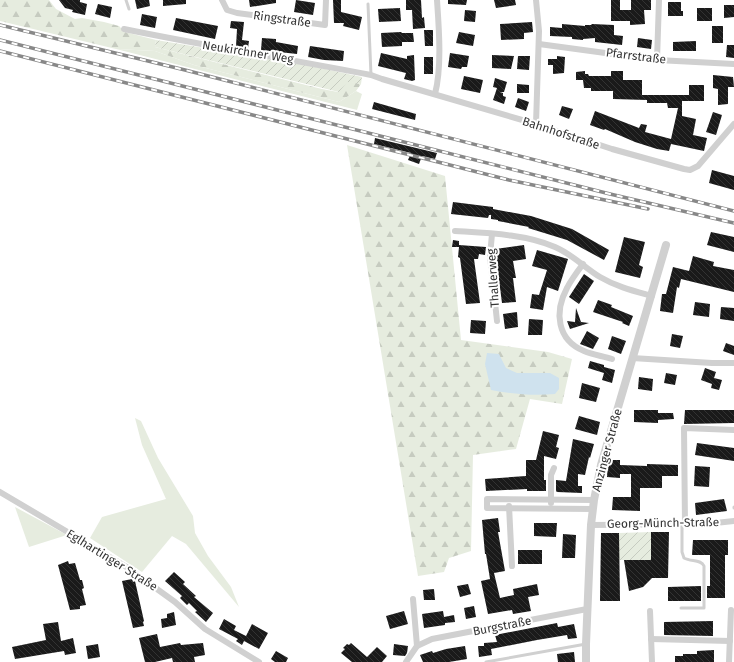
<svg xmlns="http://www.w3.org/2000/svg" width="734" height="662" font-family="'Fira Sans',sans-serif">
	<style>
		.grass { fill: #e6ecdf }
		.forest { fill: url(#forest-firs) }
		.garden { fill: url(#garden-furrows) }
		.water { fill: #cfe2ee }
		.building { fill: url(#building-back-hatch) }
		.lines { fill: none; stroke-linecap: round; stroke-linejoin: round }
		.service { stroke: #d0d0d0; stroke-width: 3 }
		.minor { stroke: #d0d0d0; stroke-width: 6 }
		.tertiary { stroke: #d0d0d0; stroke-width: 8 }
		.rail-casing { stroke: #888; stroke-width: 3.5 }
		.rail { stroke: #fff; stroke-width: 2; stroke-dasharray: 6; stroke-linecap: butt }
		.labels { text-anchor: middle; stroke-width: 4; stroke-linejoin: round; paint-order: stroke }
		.street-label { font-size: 12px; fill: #333; stroke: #fff }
	</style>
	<defs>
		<pattern id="forest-firs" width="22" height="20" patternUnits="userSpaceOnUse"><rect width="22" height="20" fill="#e6ecdf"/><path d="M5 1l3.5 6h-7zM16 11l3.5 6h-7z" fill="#c6cbc0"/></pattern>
		<pattern id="garden-furrows" width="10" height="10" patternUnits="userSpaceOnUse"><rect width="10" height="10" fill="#e6ecdf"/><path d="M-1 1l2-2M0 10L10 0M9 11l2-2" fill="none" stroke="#c6cbc0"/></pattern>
		<pattern id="building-back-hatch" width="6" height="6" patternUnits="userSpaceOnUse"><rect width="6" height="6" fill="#1a1a1a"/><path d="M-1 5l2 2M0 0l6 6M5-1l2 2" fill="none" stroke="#333"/></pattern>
	</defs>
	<rect width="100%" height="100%" fill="#fff"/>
	<g class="grass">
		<polygon points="116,49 155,51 194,65 339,102 356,91 362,94 357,110"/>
		<polygon points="135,418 141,421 158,458 193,516 195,533 208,556 231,587 239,607 186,544 172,536 142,572 90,538 102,517 166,499 142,445"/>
		<polygon points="15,507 67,535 29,547"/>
	</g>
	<g class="forest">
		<polygon points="0,0 49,0 56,9 75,19 82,18 104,22 119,26 125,32 156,40 155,47 322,89 338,92 347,81 361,84 356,91 339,102 194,65 155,51 116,49 0,21"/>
		<polygon points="347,145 445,176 461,340 548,352 572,359 562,404 530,399 516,449 473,455 471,551 449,558 444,572 418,576"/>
	</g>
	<g class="garden">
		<polygon points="156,40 302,64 362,77 361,84 347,82 339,92 155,47"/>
		<polygon points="651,532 651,568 646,560 619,560 619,533"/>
	</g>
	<path class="water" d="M487 353 499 354 506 368 517 373H550L559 378V389L555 394C533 396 512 394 491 390L485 364Z"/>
	<g class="building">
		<polygon points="59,0 80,0 80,2 87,4 85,15 72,12 73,10 65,8"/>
		<polygon points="135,0 149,0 150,6 137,9"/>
		<polygon points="163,0 186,0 186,4 163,6"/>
		<polygon points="249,0 276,0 276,3 250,7"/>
		<polygon points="296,0 315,3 313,15 294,12"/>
		<polygon points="333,0 341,0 341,12 362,17 359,30 343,26 344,23 334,23"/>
		<polygon points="406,0 421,0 422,18 424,17 425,28 413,29 412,10 406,10"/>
		<polygon points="448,0 467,0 466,5 448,4"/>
		<polygon points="494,0 515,0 516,5 496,8"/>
		<polygon points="611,0 620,0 620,10 631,10 631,0 651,0 651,10 644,10 645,24 630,25 630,21 611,21"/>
		<polygon points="668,2 681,2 681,11 683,11 683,16 668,16"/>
		<polygon points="98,4 112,7 110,18 95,14"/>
		<polygon points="724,5 734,5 734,17 724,18"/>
		<polygon points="400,8 401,21 379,22 378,9"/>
		<rect x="697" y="8" width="15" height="13"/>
		<polygon points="465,10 476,11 475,22 464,21"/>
		<polygon points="142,14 157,17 155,28 140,25"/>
		<polygon points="176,18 218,26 215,39 173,30"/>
		<polygon points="231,21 244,22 242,40 249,41 248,48 236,46 237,29 230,28"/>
		<polygon points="532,22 533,32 524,33 524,39 501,40 500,24"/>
		<polygon points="562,24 585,26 585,25 591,25 592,24 614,25 614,35 623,36 622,45 595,42 595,38 583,39 583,40 572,39 572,37 550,36 550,27 562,28"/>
		<rect x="712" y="26" width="11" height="17"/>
		<polygon points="424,30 433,30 433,46 425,46"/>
		<polygon points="401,32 402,33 413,33 414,42 402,42 402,46 382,47 381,33"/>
		<polygon points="459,32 475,35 473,46 456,43"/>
		<polygon points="262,38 276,39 276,42 298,46 297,54 261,50"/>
		<polygon points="638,38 652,40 651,49 637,47"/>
		<polygon points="696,41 696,51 673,51 673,42"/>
		<polygon points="727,45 734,45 734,58 726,57"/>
		<polygon points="310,46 344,51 343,61 324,60 308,57"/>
		<polygon points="381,53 407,59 407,56 414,55 415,80 412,81 404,79 406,73 378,66"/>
		<polygon points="450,53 469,56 467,67 462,67 461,69 448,67"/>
		<polygon points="492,55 514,56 511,69 492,68"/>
		<polygon points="518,56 530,56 529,70 517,69"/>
		<polygon points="557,56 565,57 564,73 553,74 553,65 548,65 548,59 557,59"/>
		<rect x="424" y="57" width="9" height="17"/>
		<polygon points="585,71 585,74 588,74 589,76 611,76 611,71 623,71 623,80 642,80 642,95 689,95 689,85 704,85 704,101 682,101 682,116 696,119 693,135 707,138 704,151 671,144 669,151 657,149 635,142 605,129 604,130 590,125 595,111 639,128 641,124 647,125 645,132 671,139 678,108 668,108 667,103 647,103 647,100 613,99 613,91 591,91 591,88 584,88 583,80 576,80 576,72"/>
		<polygon points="713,75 733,77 734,87 728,87 728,104 718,105 718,89 713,88"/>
		<polygon points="464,76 483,80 480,93 461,89"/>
		<polygon points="495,78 507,82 504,92 500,92 503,93 503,96 506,97 504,104 493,100 497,88 493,87"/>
		<polygon points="517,84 529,85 529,93 517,93"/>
		<polygon points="518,98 529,102 526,111 515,107"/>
		<polygon points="374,102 416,114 415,120 372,109"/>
		<polygon points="562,106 573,109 569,119 559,115"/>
		<polygon points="713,112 722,115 716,135 706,132"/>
		<polygon points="375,138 437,153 435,159 422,156 419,164 408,160 411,153 374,144"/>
		<polygon points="712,170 734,176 734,190 709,183"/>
		<polygon points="453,202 493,207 493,209 531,216 572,229 609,250 604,260 567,240 528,228 529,227 498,221 498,220 491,219 491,215 489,215 488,218 451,214"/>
		<polygon points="711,232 734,237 734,252 707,245"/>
		<polygon points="624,237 645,242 639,265 643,267 640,278 615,272"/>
		<polygon points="453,240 459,241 459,245 486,247 485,255 479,254 478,259 474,259 480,303 466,304 460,258 458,257 459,247 452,247"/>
		<polygon points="524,245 526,259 513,261 516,278 513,278 516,302 502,303 495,249"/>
		<polygon points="537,250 568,259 558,291 547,287 543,310 530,308 532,294 539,295 547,270 532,266"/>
		<polygon points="693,256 714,262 713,266 734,270 734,292 681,279 679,288 677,287 673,313 660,311 662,294 666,294 673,267 689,271"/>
		<polygon points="584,274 594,281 579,304 569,297"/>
		<polygon points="598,300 612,305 611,307 633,316 629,326 622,323 623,322 593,312"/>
		<polygon points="695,302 710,304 709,317 693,315"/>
		<polygon points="721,307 734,308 734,321 720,319"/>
		<polygon points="576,308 581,322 589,323 570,329 567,321 575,322"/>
		<polygon points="517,312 518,327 505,329 503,314"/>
		<polygon points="529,319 543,320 542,335 528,335"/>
		<polygon points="471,320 486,321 485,334 470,333"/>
		<polygon points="587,331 599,338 593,349 580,344"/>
		<polygon points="672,334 683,336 680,348 670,346"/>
		<polygon points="612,336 626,341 621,354 608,349"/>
		<polygon points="726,343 734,346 734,355 723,351"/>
		<polygon points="590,361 604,365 604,367 615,370 612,383 602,380 604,373 588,368"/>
		<polygon points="705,368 716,372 714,378 722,380 719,390 711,388 712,384 701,380"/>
		<polygon points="666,373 677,375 675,385 664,383"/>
		<polygon points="639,377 653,379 652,391 638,389"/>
		<polygon points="582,383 600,388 596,402 579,398"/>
		<polygon points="634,410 658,410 658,413 673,413 674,419 658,420 658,423 634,422"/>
		<polygon points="685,410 734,410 734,423 684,424"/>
		<polygon points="579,416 600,422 597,435 575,429"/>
		<polygon points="543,431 559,435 556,447 559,448 556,459 544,456 544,480 546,480 546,491 527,491 527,489 486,491 485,479 526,476 526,460 536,460"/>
		<polygon points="573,439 594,444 590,458 589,457 585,475 578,474 578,486 582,486 582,493 557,492 556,491 556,480 566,481"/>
		<polygon points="697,443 734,448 734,461 695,455"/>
		<polygon points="608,460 620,460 620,465 647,466 647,464 678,465 678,476 662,476 662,488 640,488 640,511 612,510 613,497 631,497 631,474 620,474 620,478 607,477"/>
		<polygon points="695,466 710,467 709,487 694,486"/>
		<polygon points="724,499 727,511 696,515 695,503"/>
		<polygon points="498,518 500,532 498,532 505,571 494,573 500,598 514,595 513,589 537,584 539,595 528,597 531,611 513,614 512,610 488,614 481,581 490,579 486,554 485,554 482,520"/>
		<polygon points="534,523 557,523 556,537 534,536"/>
		<polygon points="651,532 669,532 668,578 652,578 643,587 629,591 624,560 651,560"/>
		<polygon points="601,533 619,533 620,601 600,601"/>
		<polygon points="563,534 576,535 575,558 562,558"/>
		<polygon points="693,540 728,540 728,555 725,555 725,598 707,598 707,586 710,586 710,555 692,555"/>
		<rect x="518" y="550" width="24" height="14"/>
		<polygon points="68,561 69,564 75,563 80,580 82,580 84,588 82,589 86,605 80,606 80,609 70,610 58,565"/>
		<polygon points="174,572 185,582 183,584 196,596 194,597 213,613 206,622 195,612 197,611 189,603 187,605 180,598 182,596 165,581"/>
		<polygon points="132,579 133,582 135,581 144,621 143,622 144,626 133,628 122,581"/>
		<polygon points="468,584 471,594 460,597 457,586"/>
		<polygon points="701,586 701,601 668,601 668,587"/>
		<polygon points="434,589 435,600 424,600 423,590"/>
		<polygon points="474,606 476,617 466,619 464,608"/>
		<polygon points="404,611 408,624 390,629 386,616"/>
		<polygon points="443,611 444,617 454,615 455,622 445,623 445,625 424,628 422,614"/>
		<polygon points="174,612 176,625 162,628 161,619 167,618 167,614"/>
		<polygon points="224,619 236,626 234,630 246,636 252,624 268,633 259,649 244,641 242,645 236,641 238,639 219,629"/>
		<polygon points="713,621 713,636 664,635 664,622"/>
		<polygon points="58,622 61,641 73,638 76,653 65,655 64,651 15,659 12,647 46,640 43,624"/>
		<polygon points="557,623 558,627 574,624 577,638 568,639 567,635 537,640 491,649 492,655 479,657 478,646 484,646 484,643 497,642 495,635"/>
		<polygon points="157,634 160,647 180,643 181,645 203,643 205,655 194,657 195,662 173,662 172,658 155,662 145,662 139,638"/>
		<polygon points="351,643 367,657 377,647 387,656 382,662 352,662 341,653 345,649 343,648 347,644 349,645"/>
		<polygon points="98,644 100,657 88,659 86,646"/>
		<polygon points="394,644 408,646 407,653 405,656 393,655"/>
		<polygon points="465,646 467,659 449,662 423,662 420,655 432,651 433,653 446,649"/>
		<polygon points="714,650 714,662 675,662 675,656 683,656 683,654 697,654 697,651"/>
		<polygon points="276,651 288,658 286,662 275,662 271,659"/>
		<polygon points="574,652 575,662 558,662 557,654"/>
	</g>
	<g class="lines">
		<g class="service">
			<polyline points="126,0 129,9"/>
			<polyline points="368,4 371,75"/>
			<polyline points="734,507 734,508"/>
			<path d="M681 608H704V566C701 559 691 562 684 558L682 552V524"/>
			<polyline points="486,662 586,644"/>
		</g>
		<g class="minor">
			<polyline points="222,0 227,10 237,13 325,25 326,0"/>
			<path d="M124 29C206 46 289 59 371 75L382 79 536 124 612 149 684 169 690 170 698 166 734 124"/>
			<polyline points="539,44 657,60 734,64"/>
			<polyline points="657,60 659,0"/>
			<path d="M435 94C442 67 439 29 437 0"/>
			<polyline points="536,124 539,31 536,0"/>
			<path d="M455 231C487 233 525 234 555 247 572 254 585 268 600 277 617 287 634 291 652 296"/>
			<polyline points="492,234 490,256 497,321"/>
			<path d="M583 264C577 272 571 280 567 288 554 312 557 340 584 351 593 355 603 356 612 359"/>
			<polyline points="632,358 712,363 734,363"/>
			<polyline points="0,492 125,566 175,602 205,629 259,662"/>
			<polyline points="551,503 551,475 554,468"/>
			<polyline points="509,506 512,566"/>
			<polyline points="593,509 487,508 487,499 594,500"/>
			<polyline points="685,524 684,428 734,430"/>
			<polyline points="591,525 706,524 734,521"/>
			<polyline points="413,599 417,646"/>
			<polyline points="650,611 652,662"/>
			<polyline points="651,639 730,641"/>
			<polyline points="406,662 417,646 432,639 587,609"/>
			<polyline points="729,662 731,610"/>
		</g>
		<polyline class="tertiary" points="586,662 586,644 591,525 594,500 601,465 666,245"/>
		<defs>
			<g id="rail">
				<polyline points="0,25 185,70 734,211"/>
				<polyline points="0,40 610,194 734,223"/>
				<polyline points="0,51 509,180 648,209"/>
			</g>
		</defs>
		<use href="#rail" class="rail-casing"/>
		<use href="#rail" class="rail"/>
	</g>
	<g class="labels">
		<g class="street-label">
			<text transform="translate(282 19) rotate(8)" y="4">Ringstraße</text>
			<text transform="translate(248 52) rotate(9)" y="4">Neukirchner Weg</text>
			<text transform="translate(636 56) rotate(7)" y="4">Pfarrstraße</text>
			<text transform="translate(561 133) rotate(18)" y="4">Bahnhofstraße</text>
			<text transform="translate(493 278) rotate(-94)" y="4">Thallerweg</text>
			<text transform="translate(607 450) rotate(-75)" y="4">Anzinger Straße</text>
			<text transform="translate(663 523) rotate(-1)" y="4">Georg-Münch-Straße</text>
			<text transform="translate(112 560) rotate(32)" y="4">Eglhartinger Straße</text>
			<text transform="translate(502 626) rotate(-11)" y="4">Burgstraße</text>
		</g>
	</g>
</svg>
